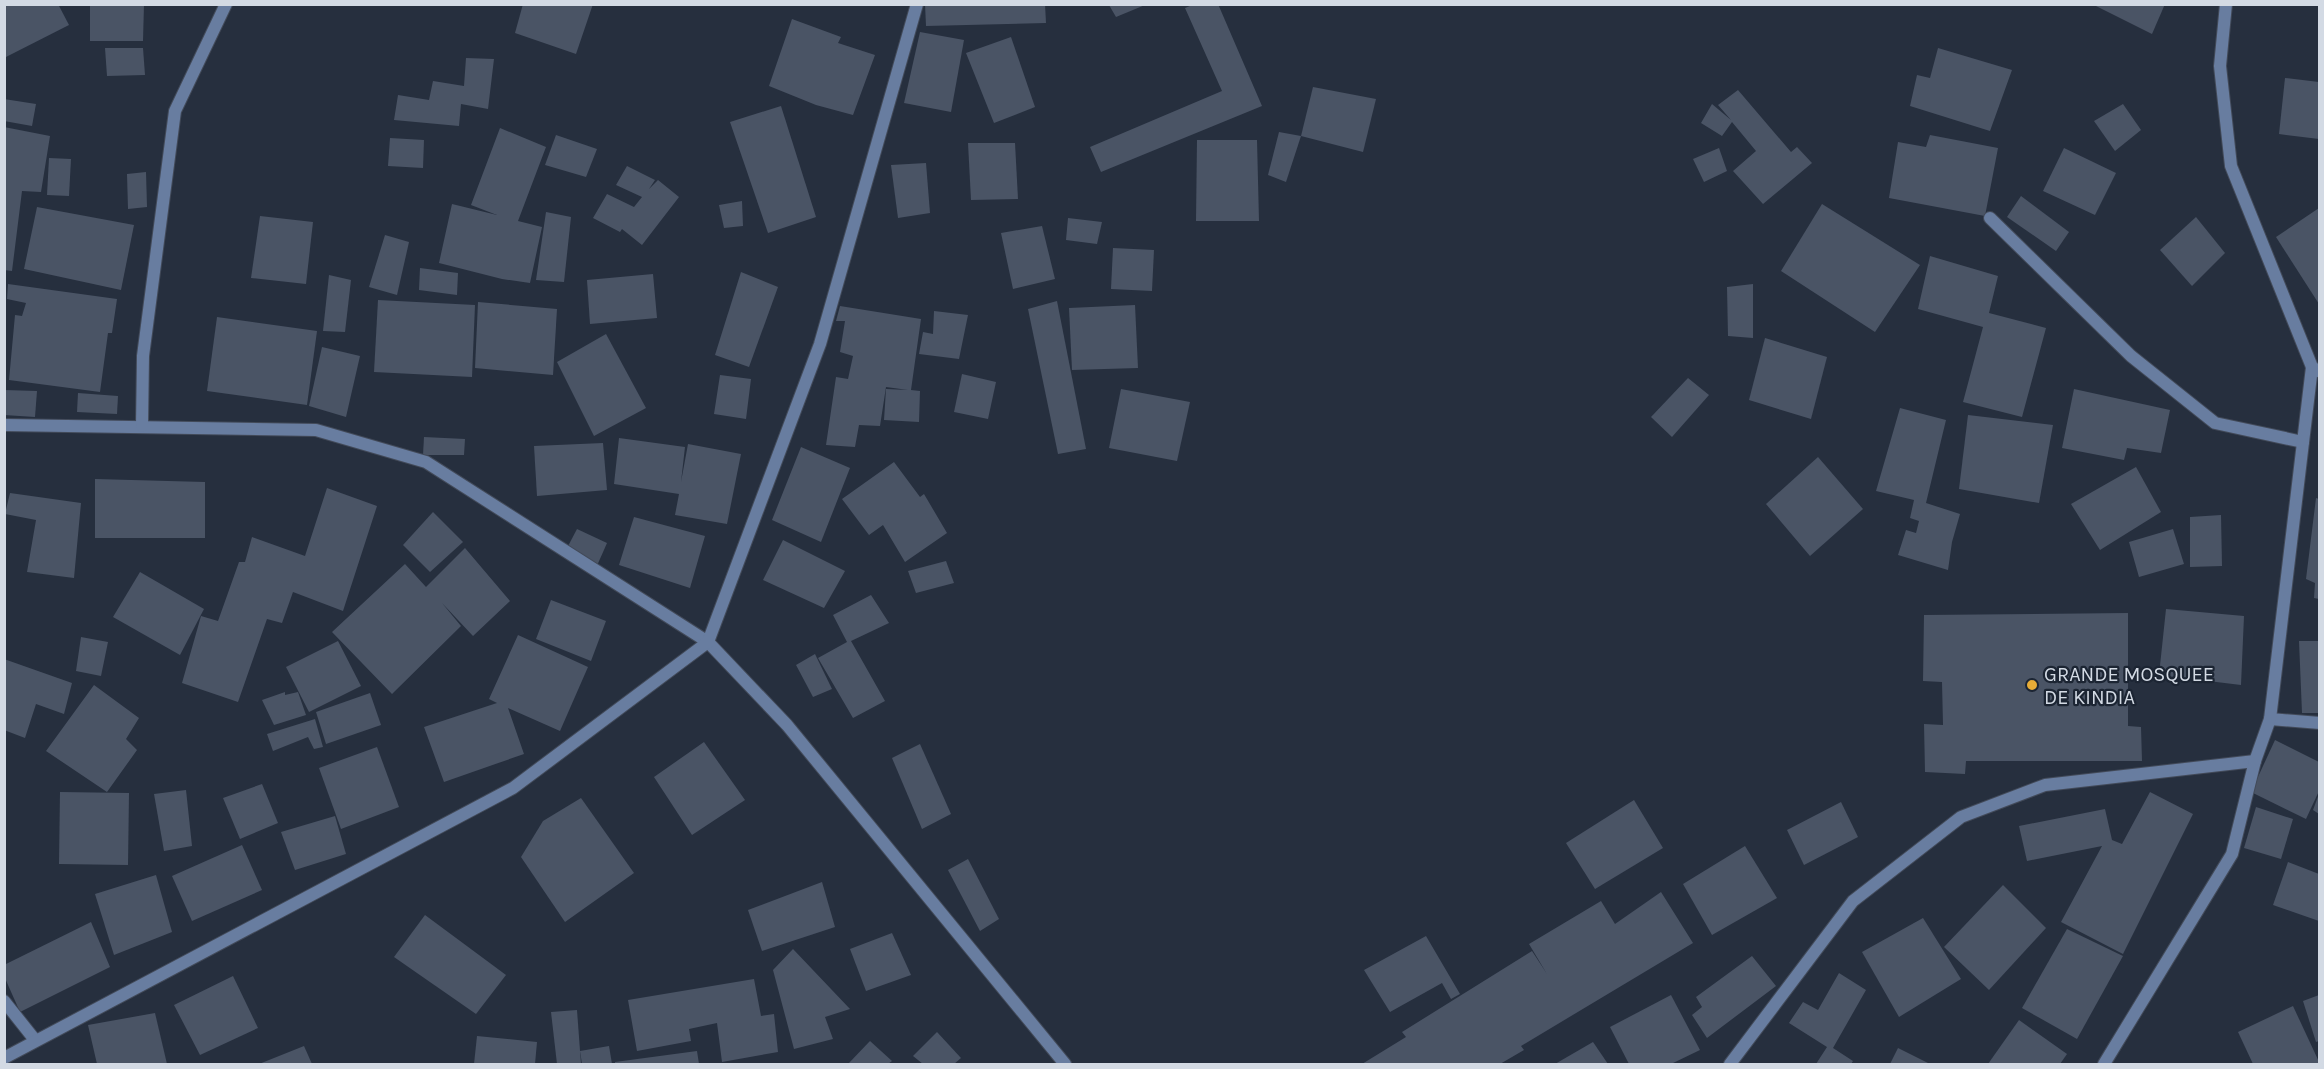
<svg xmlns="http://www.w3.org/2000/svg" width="2324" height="1069" font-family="Karla,sans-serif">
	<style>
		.building { fill: #4a5465 }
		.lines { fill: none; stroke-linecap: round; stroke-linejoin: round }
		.minor-casing { stroke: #424a59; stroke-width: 14 }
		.minor { stroke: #687da0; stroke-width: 12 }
		.poi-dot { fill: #e7ac37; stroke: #1c2533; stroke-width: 2 }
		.labels { text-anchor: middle; stroke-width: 4.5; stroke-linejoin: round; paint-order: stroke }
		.poi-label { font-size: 20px; fill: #d3dae4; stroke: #1c2533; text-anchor: start }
	</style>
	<rect width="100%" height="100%" fill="#262f3e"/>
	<g class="building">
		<polygon points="4,4 58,4 69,25 4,58"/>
		<polygon points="90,4 144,4 143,41 90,41"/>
		<polygon points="523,4 593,4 576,54 515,33"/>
		<polygon points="925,4 1045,4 1046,23 926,26"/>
		<polygon points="1195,4 1218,4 1262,106 1101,172 1090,147 1222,91 1185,8"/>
		<polygon points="2092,4 2165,4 2152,34"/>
		<polygon points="1109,5 1145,5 1116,17"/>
		<polygon points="792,19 841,37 838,43 875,55 853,115 816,105 769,86"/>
		<polygon points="920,32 964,40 951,112 904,103"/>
		<polygon points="1011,37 1035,107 994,123 966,53"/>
		<polygon points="105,48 143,48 145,75 107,76"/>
		<polygon points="1938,48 2012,70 1990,131 1910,106 1917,75 1930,78"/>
		<polygon points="466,58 494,59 488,109 461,104 459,126 394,120 398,95 429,100 433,81 464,86"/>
		<polygon points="2285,78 2319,82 2319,139 2279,134"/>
		<polygon points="1313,87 1376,99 1363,152 1301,136"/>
		<polygon points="1738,90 1791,152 1797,147 1812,163 1763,204 1733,171 1756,151 1732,122 1722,136 1701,123 1712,104 1731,120 1718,105"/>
		<polygon points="4,99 36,104 32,126 4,121"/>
		<polygon points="2123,104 2141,130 2115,151 2094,121"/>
		<polygon points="781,106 816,217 768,233 730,122"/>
		<polygon points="4,127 50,136 41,192 22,191 12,271 4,270"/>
		<polygon points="500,128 546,147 518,221 542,227 530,283 502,279 439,263 452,204 497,215 471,205"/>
		<polygon points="1279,132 1301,136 1286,182 1268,175"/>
		<polygon points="556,135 597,149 586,177 545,165"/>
		<polygon points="1930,135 1998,148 1985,216 1889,198 1898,142 1926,147"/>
		<polygon points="390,138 424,140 423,168 388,166"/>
		<polygon points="1197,140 1257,140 1259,221 1196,221"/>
		<polygon points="968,143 1015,143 1018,199 971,200"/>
		<polygon points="1719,148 1727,171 1704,182 1693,159"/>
		<polygon points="2064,148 2116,173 2095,215 2043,191"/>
		<polygon points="49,158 71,159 69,196 47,195"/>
		<polygon points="926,163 930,213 898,218 891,165"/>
		<polygon points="627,166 655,180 649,189 658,180 679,197 642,245 622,229 620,232 593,218 607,194 634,207 642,197 616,185"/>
		<polygon points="146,172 147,207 128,209 127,174"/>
		<polygon points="2021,196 2069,232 2056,251 2007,217"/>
		<polygon points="742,201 743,226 724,228 719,205"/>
		<polygon points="1822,204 1920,265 1875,332 1781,271"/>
		<polygon points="37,207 134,225 121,290 24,269"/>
		<polygon points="2319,208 2319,304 2276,237"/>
		<polygon points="546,212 571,217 564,282 536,280"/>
		<polygon points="260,216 313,222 306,284 251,278"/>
		<polygon points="2196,217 2225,253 2192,286 2160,250"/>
		<polygon points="1068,218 1102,222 1097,244 1066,240"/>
		<polygon points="1042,226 1055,279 1013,289 1001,233"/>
		<polygon points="385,235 409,242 397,295 369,287"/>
		<polygon points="1113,248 1154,250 1152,291 1111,289"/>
		<polygon points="1930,256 1998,276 1989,313 2046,328 2022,417 1963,402 1983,327 1918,309"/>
		<polygon points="420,268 458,273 457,295 419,290"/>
		<polygon points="741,272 778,287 749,367 715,355"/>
		<polygon points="653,274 657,318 590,324 587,280"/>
		<polygon points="329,275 351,280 345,332 323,331"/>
		<polygon points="8,284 117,299 112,333 108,333 100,392 9,380 15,315 22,316 26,303 7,299"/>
		<polygon points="1753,284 1753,338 1728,336 1727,287"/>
		<polygon points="378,300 475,305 472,377 374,372"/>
		<polygon points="1057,301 1086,449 1058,454 1028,309"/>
		<polygon points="478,302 557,309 553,375 475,368"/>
		<polygon points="1135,305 1138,368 1072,370 1069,308"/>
		<polygon points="840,306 921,319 911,390 920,391 919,422 884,420 886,389 908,390 886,387 880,426 859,425 855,447 826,445 836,377 848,379 853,356 840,352 845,321 836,321"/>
		<polygon points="934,311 968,315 959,359 919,354 923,332 933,334"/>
		<polygon points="217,317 317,331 307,405 207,391"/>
		<polygon points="606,334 646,408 594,436 557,362"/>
		<polygon points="1765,338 1827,357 1811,419 1749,400"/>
		<polygon points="322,347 360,356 346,417 309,406"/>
		<polygon points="962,374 996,382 988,419 954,412"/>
		<polygon points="720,375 751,379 746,419 714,414"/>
		<polygon points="1688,378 1709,395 1672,437 1651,417"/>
		<polygon points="1121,389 1190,402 1177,461 1109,448"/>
		<polygon points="2074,389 2170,410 2161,453 2127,448 2124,460 2062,448"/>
		<polygon points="4,390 37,391 35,417 4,415"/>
		<polygon points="78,393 118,396 117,414 77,412"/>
		<polygon points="1900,408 1946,420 1926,503 1960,514 1952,542 1948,570 1898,555 1906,530 1916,533 1919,521 1910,518 1914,500 1876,491"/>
		<polygon points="1968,415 2053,425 2039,503 1959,489"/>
		<polygon points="424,437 465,439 464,455 423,455"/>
		<polygon points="619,438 685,447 681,482 688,444 741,454 727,524 675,515 679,494 614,484"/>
		<polygon points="603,443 607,490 537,496 534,446"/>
		<polygon points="801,447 850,468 821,542 772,520"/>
		<polygon points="1818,457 1863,509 1810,556 1766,504"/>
		<polygon points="894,462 920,497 924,494 947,533 905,562 883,525 869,535 842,499"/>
		<polygon points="2136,467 2161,512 2100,550 2071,504"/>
		<polygon points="95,479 205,482 205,538 95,538"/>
		<polygon points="327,488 377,506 343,611 293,592 282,623 267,619 238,702 182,683 201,616 218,621 239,562 245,562 252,537 305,556"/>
		<polygon points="10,493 81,503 74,578 27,572 36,520 5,514"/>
		<polygon points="2316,498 2319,499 2319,599 2314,598 2315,583 2306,579"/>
		<polygon points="433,512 463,542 430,572 403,545"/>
		<polygon points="2221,515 2222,566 2190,567 2190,517"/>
		<polygon points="634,517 705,536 690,588 619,565"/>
		<polygon points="577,529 607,543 596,568 566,550"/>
		<polygon points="2173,529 2184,564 2139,577 2129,542"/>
		<polygon points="783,540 845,571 824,608 763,580"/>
		<polygon points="465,548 510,601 473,636 442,603 461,626 392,694 332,632 405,564 426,587"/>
		<polygon points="946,561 954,583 916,593 908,571"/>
		<polygon points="140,572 204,609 180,655 113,617"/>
		<polygon points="871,595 889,623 851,641 885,701 853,718 818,658 847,642 833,615"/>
		<polygon points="551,600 606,621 591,661 536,639"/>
		<polygon points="2166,609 2244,616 2241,685 2159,675"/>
		<polygon points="2128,613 2128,726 2141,727 2142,761 1966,761 1965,774 1925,772 1924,724 1943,725 1942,682 1923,681 1924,615"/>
		<polygon points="518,635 588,667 560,731 508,708 524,754 444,782 424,727 497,703 489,699"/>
		<polygon points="81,637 108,642 101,676 76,671"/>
		<polygon points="338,641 361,686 309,712 286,667"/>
		<polygon points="2299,641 2319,641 2319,713 2302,713"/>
		<polygon points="815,654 832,689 813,697 796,665"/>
		<polygon points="4,659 72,683 64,714 36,704 25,738 4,730"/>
		<polygon points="94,685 139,718 126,739 137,750 107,792 46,751"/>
		<polygon points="285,692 285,695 298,692 306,715 274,725 262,700"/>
		<polygon points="370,693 381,725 326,744 316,712"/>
		<polygon points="315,719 323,747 314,749 308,737 273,751 267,734"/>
		<polygon points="2275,740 2319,762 2319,791 2306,819 2251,792"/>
		<polygon points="704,742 745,800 692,835 654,777"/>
		<polygon points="920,744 951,814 922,829 892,758"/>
		<polygon points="377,747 399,807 341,829 319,768"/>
		<polygon points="262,784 278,823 240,839 223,798"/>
		<polygon points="186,790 192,846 164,851 154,794"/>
		<polygon points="60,792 129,793 128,865 59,864"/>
		<polygon points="2150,792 2193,814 2123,954 2061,922 2102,846 2027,861 2019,826 2105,809 2112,840 2122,844"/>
		<polygon points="2319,794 2319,814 2313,810"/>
		<polygon points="581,798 634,873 565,922 521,857 543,821"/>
		<polygon points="1634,800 1663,848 1595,889 1566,843"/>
		<polygon points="1841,802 1858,837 1804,865 1787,830"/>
		<polygon points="2256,807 2293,819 2281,859 2244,848"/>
		<polygon points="335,816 346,854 295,870 281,832"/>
		<polygon points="242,845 262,890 192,921 172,876"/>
		<polygon points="1745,846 1777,898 1712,935 1683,884"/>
		<polygon points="968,859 999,919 980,931 948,870"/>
		<polygon points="2288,862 2319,874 2319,921 2273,905"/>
		<polygon points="156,875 172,932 114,955 95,894"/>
		<polygon points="822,882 835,927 762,951 748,910"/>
		<polygon points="2003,885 2046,928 1989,990 1944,947"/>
		<polygon points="1661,892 1693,943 1521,1046 1524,1050 1500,1064 1362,1064 1406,1037 1402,1032 1532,951 1547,974 1529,944 1601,901 1615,924"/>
		<polygon points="425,915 506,975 476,1014 394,957"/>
		<polygon points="1923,918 1961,979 1899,1017 1862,952"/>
		<polygon points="91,922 110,967 20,1012 4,976 4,965"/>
		<polygon points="2067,929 2123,956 2077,1039 2022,1008"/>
		<polygon points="892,933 911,975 866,991 850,949"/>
		<polygon points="1426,936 1460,994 1451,999 1442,983 1390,1012 1364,970"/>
		<polygon points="793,949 850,1009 825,1017 833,1039 794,1049 773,970"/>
		<polygon points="1752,956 1776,986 1707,1038 1692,1015 1702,1007 1696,997"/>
		<polygon points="1839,973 1866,990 1833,1048 1853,1061 1851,1064 1816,1064 1827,1047 1789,1023 1803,1002 1818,1010"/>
		<polygon points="233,976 258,1028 200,1055 174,1005"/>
		<polygon points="754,979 761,1016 774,1014 778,1052 722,1062 717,1023 689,1029 691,1041 637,1051 628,1000"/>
		<polygon points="1671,995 1700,1050 1671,1064 1629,1064 1610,1027"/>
		<polygon points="2319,995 2319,1041 2316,1042 2303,1001"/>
		<polygon points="2293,1006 2320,1064 2253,1064 2238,1032"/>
		<polygon points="577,1010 581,1064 557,1064 551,1012"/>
		<polygon points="155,1013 167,1064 97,1064 88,1025"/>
		<polygon points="2019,1020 2067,1054 2060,1064 1988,1064"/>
		<polygon points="937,1032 961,1058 954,1064 923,1064 913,1056"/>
		<polygon points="477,1036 537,1042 535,1064 474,1064"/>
		<polygon points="870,1041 892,1061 888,1064 848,1064"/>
		<polygon points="1593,1042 1608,1064 1555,1064"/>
		<polygon points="304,1046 312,1064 259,1064"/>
		<polygon points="609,1046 612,1064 582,1064 580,1051"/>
		<polygon points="1898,1048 1930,1064 1890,1064"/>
		<polygon points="697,1051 699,1064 615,1064 615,1062"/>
	</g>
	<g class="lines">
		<defs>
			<g id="minor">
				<polyline points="2226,4 2220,66 2231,166 2312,367 2318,371"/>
				<polyline points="1990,218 2131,356 2215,423 2303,442"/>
				<polyline points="4,425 316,430 426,462 708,642 787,725 1065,1064"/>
				<polyline points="142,426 143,356 175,111 226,4"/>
				<polyline points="2270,719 2320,723"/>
				<polyline points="4,1001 35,1040"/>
				<polyline points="4,1058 513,788 708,642 820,344 917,4"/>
				<polyline points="1730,1064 1853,901 1961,817 2045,785 2255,761"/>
				<polyline points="2104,1064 2232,854 2255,761 2270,719 2312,367"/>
			</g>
		</defs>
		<use href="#minor" class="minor-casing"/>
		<use href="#minor" class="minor"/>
	</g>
	<circle class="poi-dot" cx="2032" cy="685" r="6"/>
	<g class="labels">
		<g class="poi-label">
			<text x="2044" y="681">GRANDE MOSQUEE<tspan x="2044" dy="23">DE KINDIA</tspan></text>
		</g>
	</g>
	<rect width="2324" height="1069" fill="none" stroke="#d3dae4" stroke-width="12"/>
</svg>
